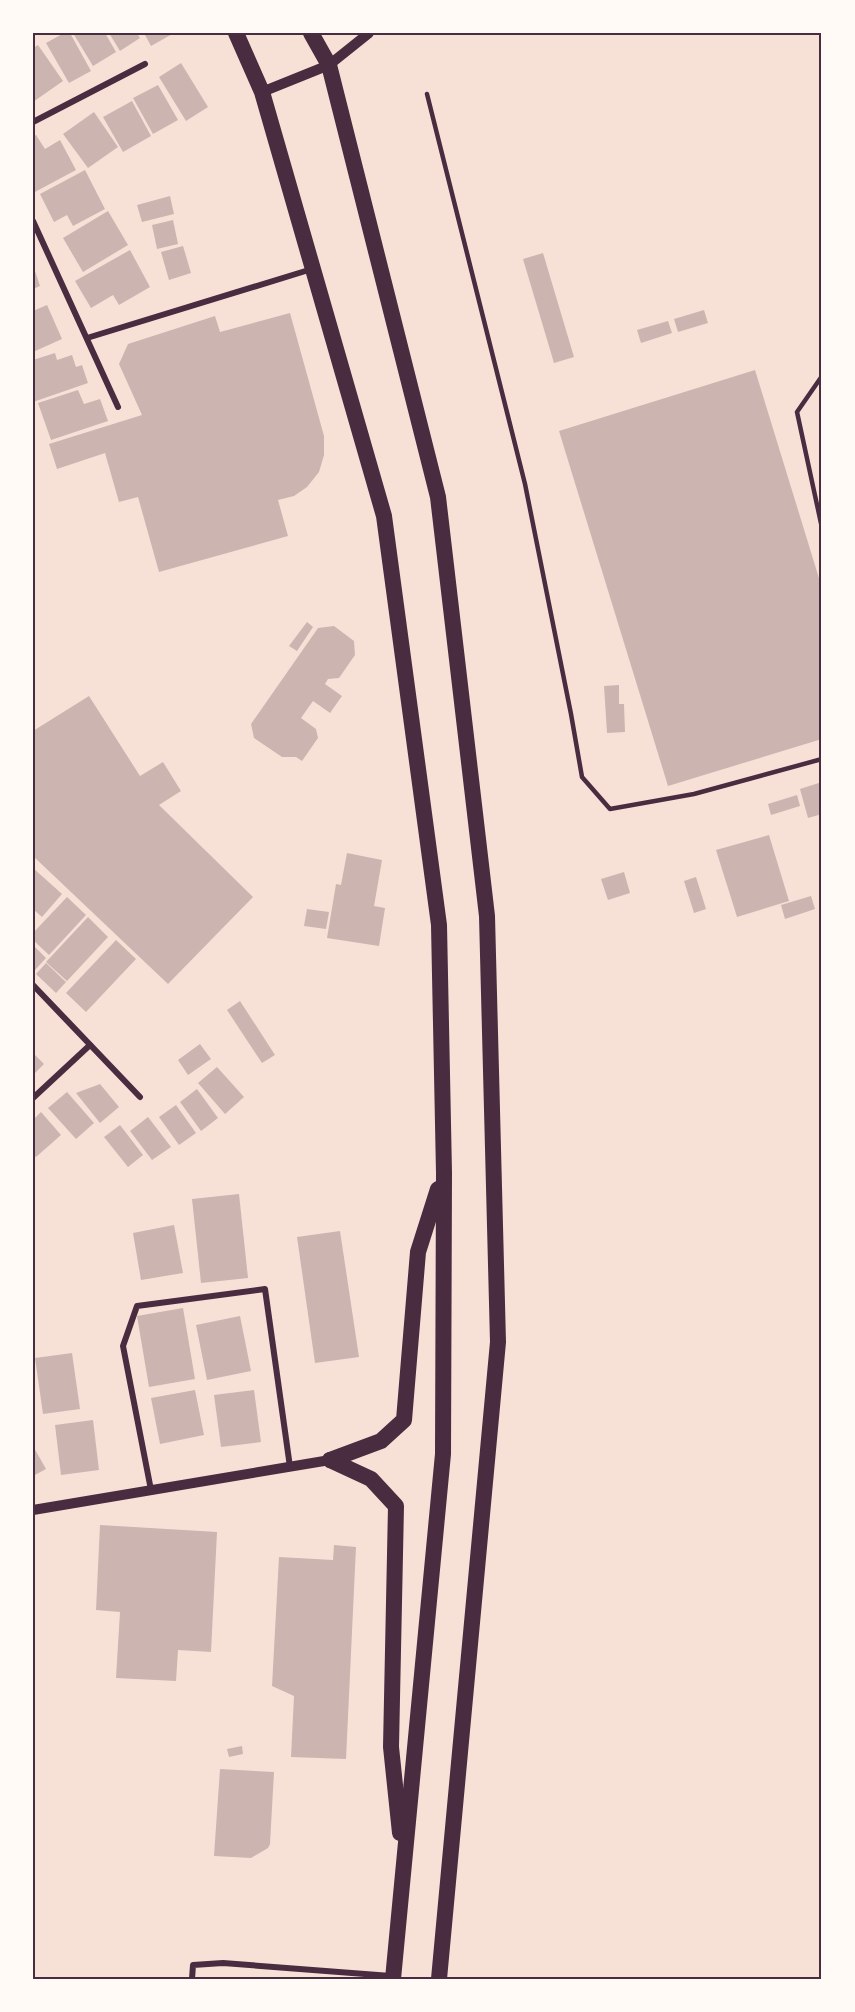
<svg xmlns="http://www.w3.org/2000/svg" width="855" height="2012" font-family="'Open Sans',sans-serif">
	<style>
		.building { fill: #ccb4b1 }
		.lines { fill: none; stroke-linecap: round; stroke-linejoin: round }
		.service { stroke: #4a2c40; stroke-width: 4.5 }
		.minor { stroke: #4a2c40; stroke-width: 6 }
		.tertiary { stroke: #4a2c40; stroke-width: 10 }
		.trunk { stroke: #4a2c40; stroke-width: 16 }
		.neatline { fill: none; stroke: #4a2c40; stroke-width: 2 }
	</style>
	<rect width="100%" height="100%" fill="#f7e1d7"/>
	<g class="building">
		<polygon points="64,33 70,33 91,71 69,83 46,43"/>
		<polygon points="73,33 105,33 116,52 93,66"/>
		<polygon points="109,33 137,33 140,38 120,51"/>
		<polygon points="144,33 174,33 151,46"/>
		<polygon points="38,45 63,81 33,102 33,48"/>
		<polygon points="181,63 208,107 186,121 159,77"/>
		<polygon points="158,85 178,120 153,134 133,98"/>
		<polygon points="132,101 151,136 123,152 103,117"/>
		<polygon points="94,112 118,147 88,168 63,134"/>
		<polygon points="36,135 45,149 60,140 76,170 33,193 33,136"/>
		<polygon points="85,170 105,209 73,226 67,215 54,222 40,194"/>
		<polygon points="170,196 174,214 142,222 137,205"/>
		<polygon points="108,211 128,245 83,272 63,238"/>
		<polygon points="173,220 178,244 157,249 152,225"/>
		<polygon points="183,246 191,273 169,280 161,252"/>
		<polygon points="130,250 150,287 119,305 113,295 91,308 75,281"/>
		<polygon points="543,253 574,357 554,363 523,259"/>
		<polygon points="33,265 40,286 33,289"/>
		<polygon points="47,305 62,339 33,352 33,311"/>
		<polygon points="704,310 708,323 678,332 674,319"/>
		<polygon points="290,313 324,436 324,455 319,472 307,487 294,496 278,500 288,536 159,572 138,497 119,502 105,453 57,469 49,444 142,415 119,364 128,344 215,316 220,332"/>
		<polygon points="668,321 672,333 641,343 637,330"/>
		<polygon points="55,353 57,360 72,355 76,367 82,365 88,383 33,402 33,360"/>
		<polygon points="755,370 822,588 822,739 668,786 559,431"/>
		<polygon points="78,390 84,404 100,399 108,421 51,440 38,403"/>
		<polygon points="307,622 313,627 297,651 289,646"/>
		<polygon points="334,626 354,641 355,655 339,678 328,679 325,684 342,696 330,713 313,701 301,718 316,729 318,738 302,761 296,757 282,757 254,738 251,724 318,628"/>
		<polygon points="619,685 619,704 624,704 625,732 607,733 604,686"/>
		<polygon points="89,696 140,776 163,762 181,791 159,805 253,897 168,984 33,856 33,731"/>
		<polygon points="822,782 822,814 808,818 800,789"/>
		<polygon points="797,795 800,806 771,815 768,804"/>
		<polygon points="769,835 789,901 737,917 716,850"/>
		<polygon points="347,853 382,860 374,906 385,908 379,946 327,938 336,884 341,885"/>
		<polygon points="33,868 62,894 42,917 33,909"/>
		<polygon points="624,872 630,893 608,900 601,879"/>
		<polygon points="696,877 706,909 694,913 684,881"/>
		<polygon points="811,896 815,909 785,919 781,905"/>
		<polygon points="67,897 86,915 49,955 33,940 33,933"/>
		<polygon points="307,909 329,912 326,929 304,926"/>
		<polygon points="88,917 108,937 67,981 46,962"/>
		<polygon points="116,940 136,959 86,1012 66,993"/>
		<polygon points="33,945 46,958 35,970 33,969"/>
		<polygon points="46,963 66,982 56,993 36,974"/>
		<polygon points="240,1001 275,1055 262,1063 227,1010"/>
		<polygon points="200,1044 211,1059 188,1075 178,1060"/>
		<polygon points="33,1053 44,1064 33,1075"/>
		<polygon points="217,1067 244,1097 225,1114 198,1083"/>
		<polygon points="100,1084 119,1107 100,1123 76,1093"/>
		<polygon points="197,1089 218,1118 201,1131 180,1102"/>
		<polygon points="67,1092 94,1123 76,1139 48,1108"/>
		<polygon points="176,1105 196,1133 179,1145 159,1117"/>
		<polygon points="41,1112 61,1135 36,1157 33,1154 33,1120"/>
		<polygon points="148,1117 171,1147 152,1160 130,1131"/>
		<polygon points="120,1125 143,1155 128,1167 104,1137"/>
		<polygon points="239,1194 248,1278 201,1283 192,1199"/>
		<polygon points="174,1225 183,1273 141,1280 133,1233"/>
		<polygon points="340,1231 359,1357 315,1363 297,1237"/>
		<polygon points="183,1308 195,1379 149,1387 137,1316"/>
		<polygon points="240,1316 251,1371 207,1380 196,1325"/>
		<polygon points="72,1353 80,1409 43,1414 35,1358"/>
		<polygon points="195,1390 204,1435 160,1444 151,1398"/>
		<polygon points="254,1390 261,1442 221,1447 214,1395"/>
		<polygon points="93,1420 99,1470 61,1475 55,1425"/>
		<polygon points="33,1446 46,1469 33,1476"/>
		<polygon points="100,1525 217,1532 211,1652 178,1650 176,1681 116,1678 120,1612 96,1610"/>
		<polygon points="334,1545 356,1547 346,1759 291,1757 294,1696 272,1686 279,1557 333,1560"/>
		<polygon points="242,1746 243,1754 229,1757 227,1749"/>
		<polygon points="220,1769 274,1772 270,1844 268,1848 251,1858 214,1856"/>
	</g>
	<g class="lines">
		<g class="service">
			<polyline points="427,94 525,484 571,714 582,777 610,809 694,794 822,759"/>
			<polyline points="822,376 797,412 822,528"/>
		</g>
		<g class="minor">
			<polyline points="33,122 145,64"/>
			<polyline points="33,221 118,407"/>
			<polyline points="87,338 312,269"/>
			<polyline points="33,985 140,1097"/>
			<polyline points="33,1098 90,1045"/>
			<polyline points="151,1490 123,1346 137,1306 265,1289 290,1467"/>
			<polyline points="192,1979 193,1965 223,1963 391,1976"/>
		</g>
		<g class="tertiary">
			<polyline points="262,92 329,65 369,33"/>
			<polyline points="33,1510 330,1460"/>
		</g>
		<g class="trunk">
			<polyline points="236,33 262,92 384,516 439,925 444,1173 443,1454 393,1979"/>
			<polyline points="311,33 329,65 438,497 487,916 498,1342 439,1979"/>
			<polyline points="330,1460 371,1479 396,1506 391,1747 400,1833"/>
			<polyline points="330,1460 381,1441 404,1420 418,1252 438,1189"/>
		</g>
	</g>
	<rect width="855" height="2012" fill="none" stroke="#fffaf5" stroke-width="69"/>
	<rect x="34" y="34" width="786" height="1944" class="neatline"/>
</svg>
